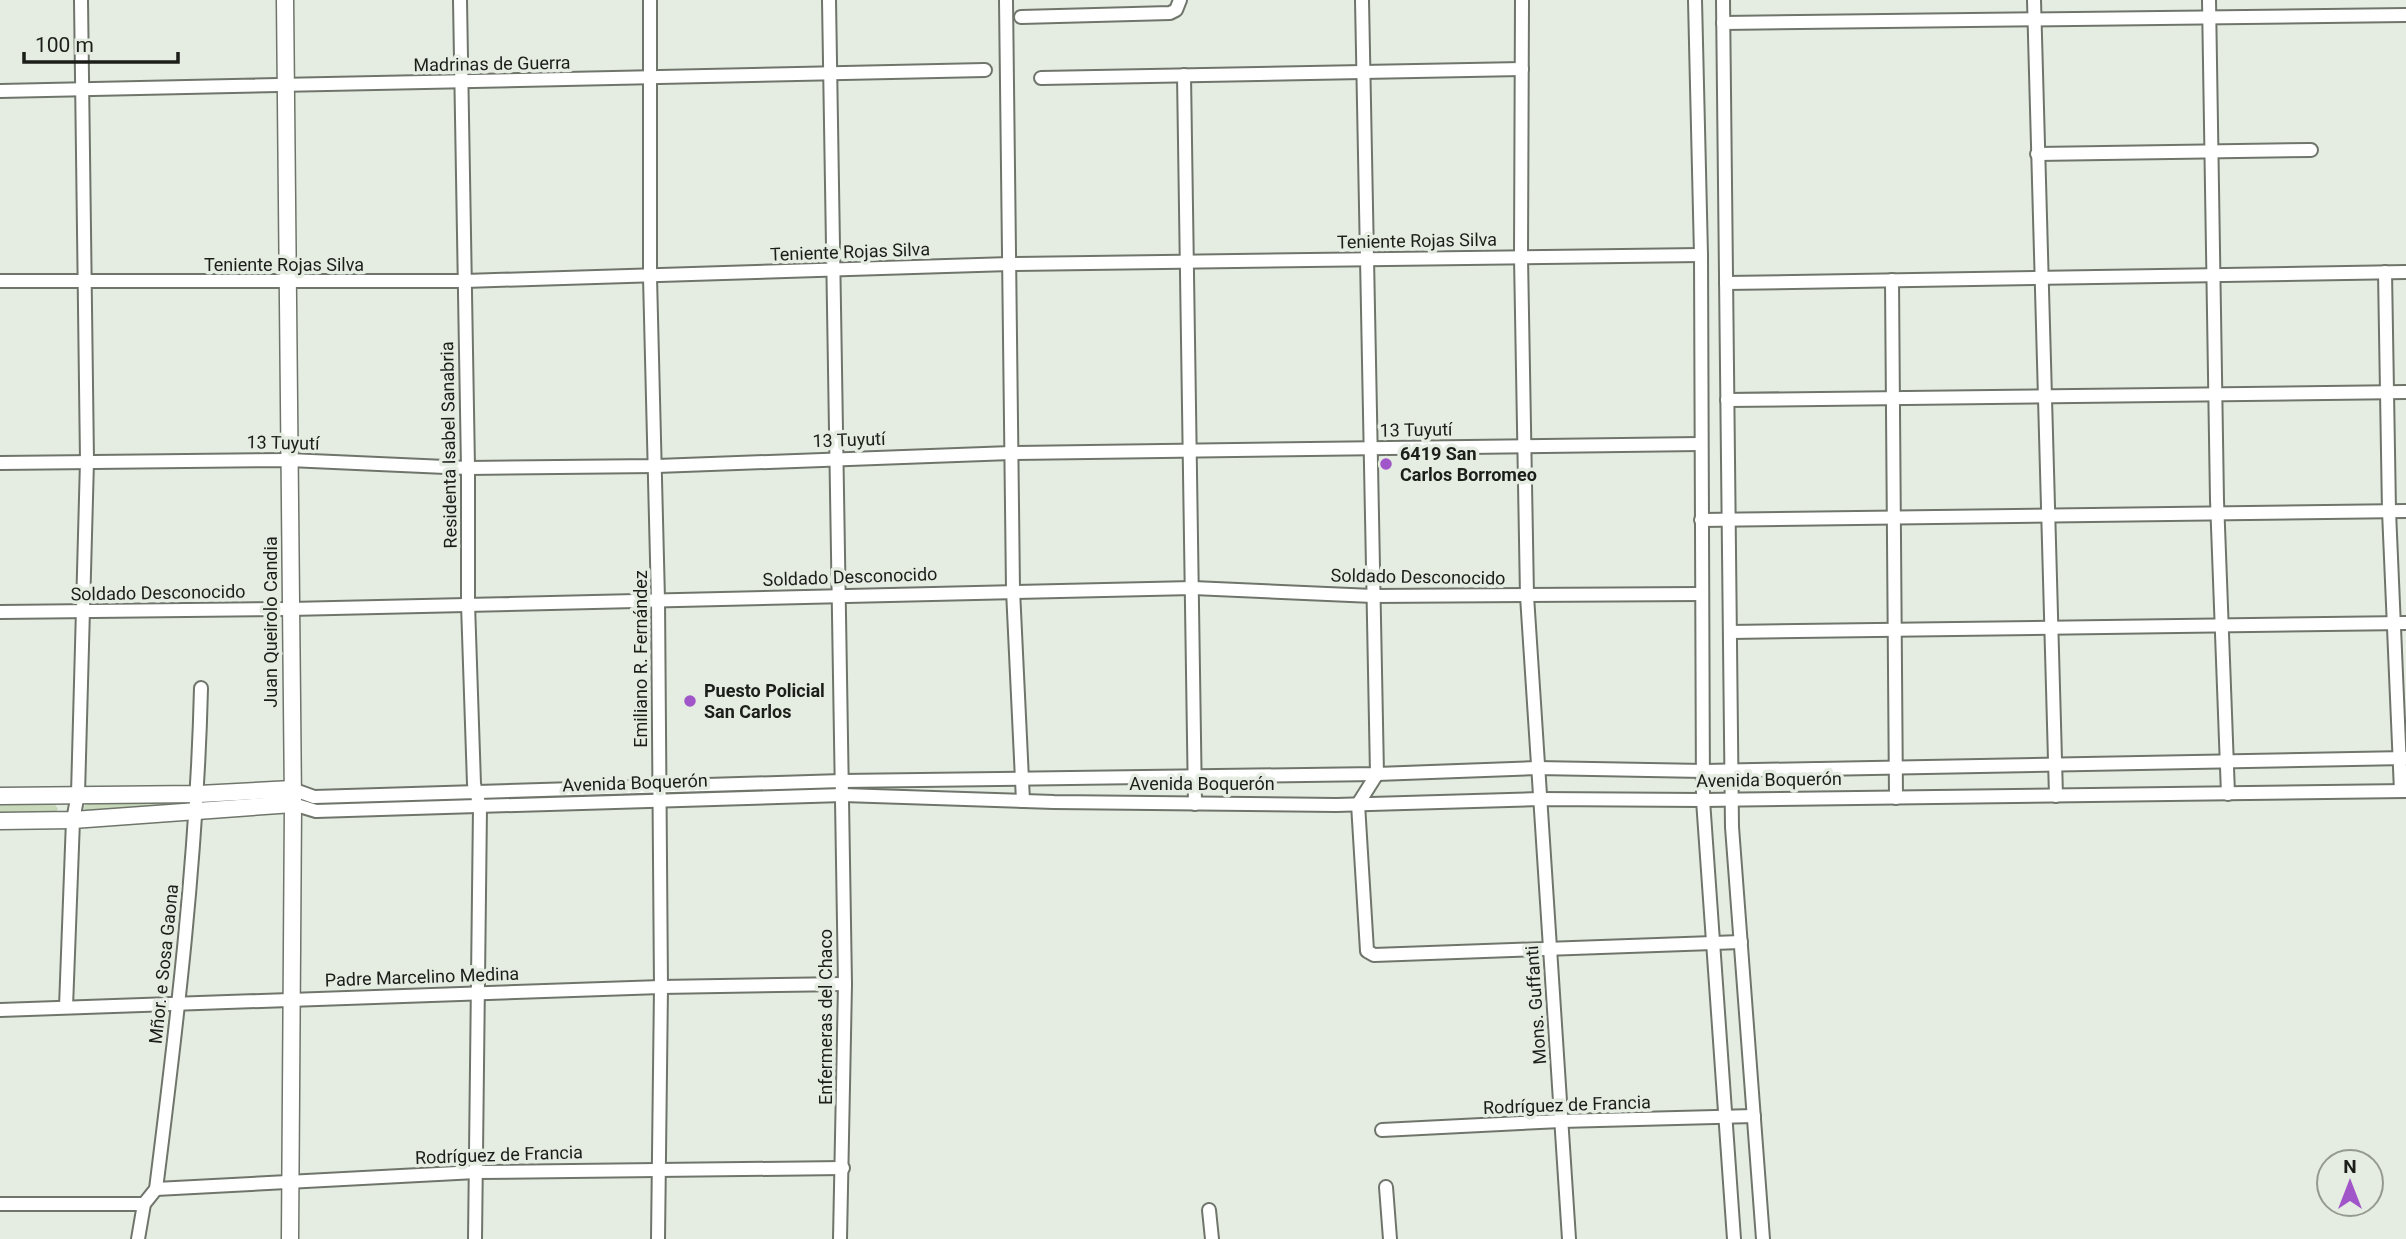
<svg xmlns="http://www.w3.org/2000/svg" width="2406" height="1239" font-family="Roboto,sans-serif">
	<style>
		.green { fill: #c7d9ba }
		.lines { fill: none; stroke-linecap: round; stroke-linejoin: round }
		.minor-casing { stroke: #6f756b; stroke-width: 16 }
		.tertiary-casing { stroke: #6f756b; stroke-width: 19 }
		.minor { stroke: #fff; stroke-width: 12 }
		.tertiary { stroke: #fff; stroke-width: 16 }
		.poi-dot { fill: #a055c8; stroke: #e5ece1; stroke-width: 2.5 }
		.labels { text-anchor: middle; stroke-width: 7; stroke-linejoin: round; paint-order: stroke }
		.street-label { font-size: 18px; fill: #1c1e1a; stroke: #e5ece1 }
		.poi-label { font-size: 18px; font-weight: bold; fill: #1c1e1a; stroke: #e5ece1; text-anchor: start }
	</style>
	<rect width="100%" height="100%" fill="#e5ece1"/>
	<g class="green">
		<polygon points="53,802 58,809 53,815 0,816 0,803"/>
		<polygon points="88,802 192,802 193,804 85,813 84,807"/>
	</g>
	<g class="lines">
		<defs>
			<g id="minor">
				<polyline points="460,0 468,468 468,604 474,784 480,807 475,1239"/>
				<polyline points="650,0 650,277 658,600 661,987 658,1239"/>
				<polyline points="829,0 845,984 840,1239"/>
				<polyline points="1006,0 1013,590 1023,801"/>
				<polyline points="1362,0 1377,774 1358,804 1367,951 1374,955 1741,942"/>
				<polyline points="1522,0 1521,257 1527,596 1569,1239"/>
				<polyline points="1695,0 1701,255 1703,800 1734,1239"/>
				<polyline points="1723,0 1732,827 1763,1239"/>
				<polyline points="2034,0 2056,796"/>
				<polyline points="2209,0 2217,500 2228,794"/>
				<polyline points="1021,17 1170,13 1176,10 1180,0"/>
				<polyline points="1723,23 2406,15"/>
				<polyline points="1184,75 1195,804"/>
				<polyline points="1041,78 1522,69"/>
				<polyline points="0,91 985,70"/>
				<polyline points="2037,154 2311,150"/>
				<polyline points="2385,272 2389,511 2401,791"/>
				<polyline points="1892,280 1896,798"/>
				<polyline points="0,281 465,281 1010,264 1701,255"/>
				<polyline points="1726,283 2406,272"/>
				<polyline points="1727,400 2406,392"/>
				<polyline points="0,463 289,460 468,468 657,466 1011,453 1700,444"/>
				<polyline points="1701,520 2406,511"/>
				<polyline points="0,612 290,609 1193,588 1373,596 1702,594"/>
				<polyline points="1730,632 2406,623"/>
				<polyline points="292,789 314,797 842,781 1377,774 1537,768 1704,771 2406,758"/>
				<polyline points="293,804 316,811 843,795 1054,802 1336,805 1539,799 1703,800 2406,791"/>
				<polyline points="66,1007 73,820 78,794 87,461 81,0"/>
				<polyline points="0,1010 661,987 845,984"/>
				<polyline points="1382,1130 1561,1121 1754,1116"/>
				<polyline points="1386,1187 1390,1239"/>
				<polyline points="156,1189 476,1172 843,1168"/>
				<polyline points="0,1204 144,1204"/>
				<polyline points="1209,1210 1212,1239"/>
				<path d="M138 1239 144 1204 156 1189C177 1022 197 856 201 688"/>
			</g>
			<g id="tertiary">
				<polyline points="285,0 293,804 290,1239"/>
				<polyline points="0,796 199,794 292,789"/>
				<polyline points="0,821 73,820 293,804"/>
			</g>
		</defs>
		<use href="#minor" class="minor-casing"/>
		<use href="#tertiary" class="tertiary-casing"/>
		<use href="#minor" class="minor"/>
		<use href="#tertiary" class="tertiary"/>
	</g>
	<g class="poi-dot">
		<circle cx="1386" cy="464" r="7"/>
		<circle cx="690" cy="701" r="7"/>
	</g>
	<g class="labels">
		<g class="street-label">
			<text transform="translate(492 64) rotate(-1)" y="6">Madrinas de Guerra</text>
			<text transform="translate(1417 241) rotate(-1)" y="6">Teniente Rojas Silva</text>
			<text transform="translate(850 252) rotate(-2)" y="6">Teniente Rojas Silva</text>
			<text x="284" y="271">Teniente Rojas Silva</text>
			<text transform="translate(1416 430) rotate(-1)" y="6">13 Tuyutí</text>
			<text transform="translate(849 440) rotate(-2)" y="6">13 Tuyutí</text>
			<text transform="translate(283 443) rotate(1)" y="6">13 Tuyutí</text>
			<text transform="translate(449 445) rotate(-91)" y="6">Residenta Isabel Sanabria</text>
			<text transform="translate(850 577) rotate(-2)" y="6">Soldado Desconocido</text>
			<text transform="translate(1418 577) rotate(1)" y="6">Soldado Desconocido</text>
			<text transform="translate(158 593) rotate(-1)" y="6">Soldado Desconocido</text>
			<text transform="translate(271 622) rotate(-90)" y="6">Juan Queirolo Candia</text>
			<text transform="translate(641 659) rotate(-90)" y="6">Emiliano R. Fernández</text>
			<text transform="translate(1769 780) rotate(-1)" y="6">Avenida Boquerón</text>
			<text transform="translate(635 783) rotate(-2)" y="6">Avenida Boquerón</text>
			<text x="1202" y="790">Avenida Boquerón</text>
			<text transform="translate(164 964) rotate(-84)" y="6">Mñor. e Sosa Gaona</text>
			<text transform="translate(422 977) rotate(-2)" y="6">Padre Marcelino Medina</text>
			<text transform="translate(1536 1005) rotate(-94)" y="6">Mons. Guffanti</text>
			<text transform="translate(826 1017) rotate(-90)" y="6">Enfermeras del Chaco</text>
			<text transform="translate(1567 1105) rotate(-2)" y="6">Rodríguez de Francia</text>
			<text transform="translate(499 1155) rotate(-2)" y="6">Rodríguez de Francia</text>
		</g>
		<g class="poi-label">
			<text x="1400" y="460">6419 San<tspan x="1400" dy="21">Carlos Borromeo</tspan></text>
			<text x="704" y="697">Puesto Policial<tspan x="704" dy="21">San Carlos</tspan></text>
		</g>
	</g>
	<g transform="translate(2350 1183)"><circle r="33" fill="#e5ece1" stroke="#959a91" stroke-width="2"/>
	<path d="M0-5L12 26L0 18L-12 26Z" fill="#a055c8"/>
	<text y="-10" font-size="19" font-weight="bold" text-anchor="middle" fill="#1c1e1a">N</text>
	</g>
	<path d="M24 52v10h154v-10" fill="none" stroke="#1c1e1a" stroke-width="3.5"/>
	<text x="35" y="52" font-size="21" fill="#1c1e1a" stroke="#e5ece1" stroke-width="5" paint-order="stroke">100 m</text>
</svg>
